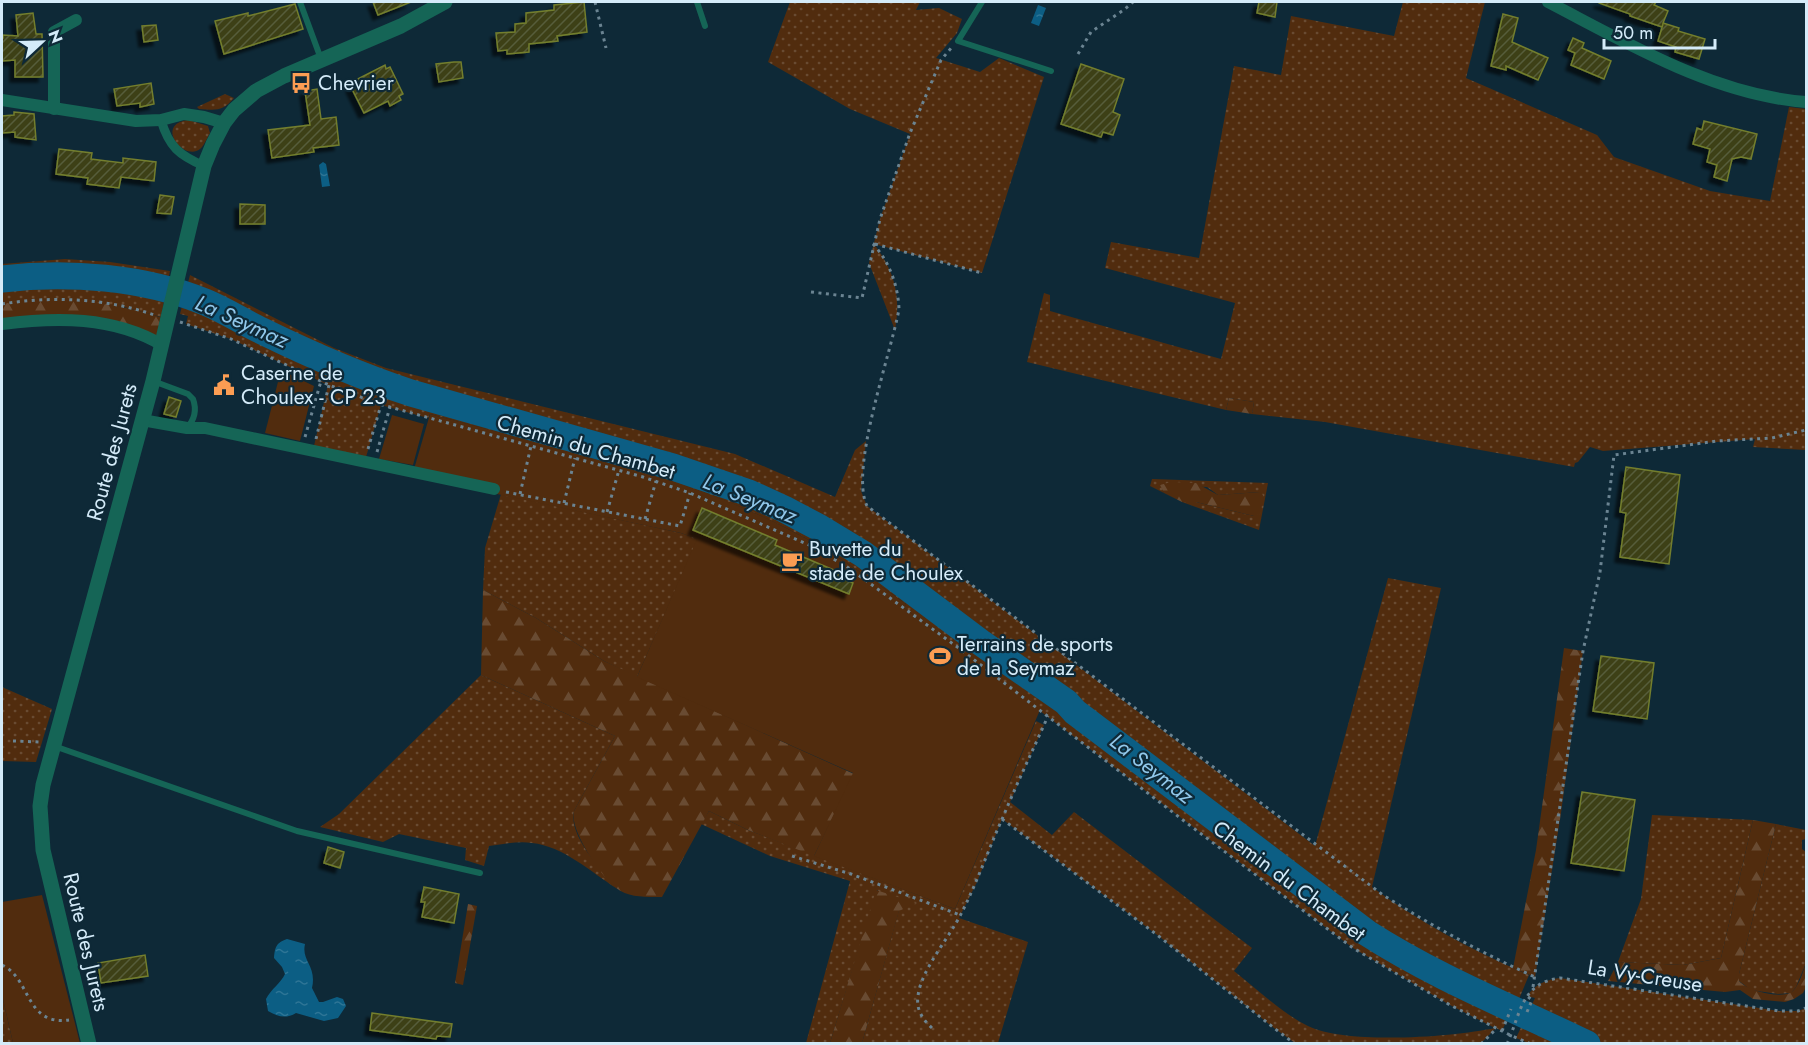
<svg xmlns="http://www.w3.org/2000/svg" width="1808" height="1045" font-family="Jost,sans-serif">
	<style>
		.green { fill: url(#green-dots) }
		.forest { fill: url(#forest-firs) }
		.pitch { fill: #512c0e }
		.water { fill: url(#water-ripples) }
		.lines { fill: none; stroke-linecap: round; stroke-linejoin: round }
		.river { stroke: #0c5e84; stroke-width: 27 }
		.building { fill: url(#building-hatch); stroke: #737e2d; stroke-width: 1.5; filter: url(#shadow) }
		.path { stroke: #6b8492; stroke-width: 3; stroke-dasharray: 3 4.5; stroke-linecap: butt }
		.service { stroke: #156556; stroke-width: 6 }
		.pedestrian { stroke: #156556; stroke-width: 9 }
		.minor { stroke: #156556; stroke-width: 12 }
		.tertiary { stroke: #156556; stroke-width: 15 }
		.labels { text-anchor: middle; stroke-width: 4.5; stroke-linejoin: round; paint-order: stroke }
		.poi-label { font-size: 21px; fill: #d4ebf9; stroke: #0e2937; text-anchor: start }
		.street-label { font-size: 21px; fill: #d4ebf9; stroke: #0e2937 }
		.water-label { font-size: 22px; font-style: italic; fill: #91c8eb; stroke: #0e2937 }
	</style>
	<defs>
		<pattern id="green-dots" width="8" height="8" patternUnits="userSpaceOnUse" patternTransform="scale(1.5)"><rect width="8" height="8" fill="#512c0e"/><path d="M2 2h.1M6 6h.1" fill="none" stroke="#694b32" stroke-width="1.8" stroke-linecap="round"/></pattern>
		<pattern id="forest-firs" width="22" height="20" patternUnits="userSpaceOnUse" patternTransform="scale(1.5)"><rect width="22" height="20" fill="#512c0e"/><path d="M5 1l3.5 6h-7zM16 11l3.5 6h-7z" fill="#694b32"/></pattern>
		<pattern id="water-ripples" width="26" height="14" patternUnits="userSpaceOnUse" patternTransform="scale(1.5)"><rect width="26" height="14" fill="#0c5e84"/><path d="M2 4q2-2 4 0t4 0M15 11q2-2 4 0t4 0" fill="none" stroke="#2e7596"/></pattern>
		<pattern id="building-hatch" width="6" height="6" patternUnits="userSpaceOnUse" patternTransform="scale(1.5)"><rect width="6" height="6" fill="#3c4117"/><path d="M-1 1l2-2M0 6l6-6M5 7l2-2" fill="none" stroke="#575d3a"/></pattern>
		<filter id="shadow"><feDropShadow dx="-5" dy="5" stdDeviation="1.5" flood-color="#0009"/></filter>
	</defs>
	<rect width="100%" height="100%" fill="#0e2937"/>
	<g class="green">
		<path d="M790 2H920L916 10 939 8 962 19 957 33 936 58 980 72 999 58 1044 77 982 273 874 244C895 272 901 296 895 330L869 263 880 219 910 134 850 109 768 62Z"/>
		<polygon points="1403,2 1485,2 1466,78 1597,135 1614,157 1710,191 1770,201 1789,107 1806,109 1806,450 1753,447 1755,439 1603,451 1590,447 1578,462 1575,463 1574,467 1325,422 1252,414 1254,402 1229,398 1226,410 1027,362 1044,293 1050,295 1050,311 1221,359 1235,303 1105,268 1111,242 1199,258 1234,66 1281,75 1291,16 1394,36"/>
		<path d="M225 94 234 98C222 112 216 110 199 109L197 107Z"/>
		<path d="M189 120 208 126 210 133C207 138 204 146 200 149 183 162 154 123 189 120Z"/>
		<polygon points="65,259 110,262 170,271 161,317 124,307 2,304 2,264"/>
		<path d="M190 275 334 348 386 368 735 454 835 497 855 450 866 441 861 491 867 506 1315 846 1388 578 1441 588 1372 887C1419 922 1475 952 1529 975L1514 1011 1511 1010 1502 1031 1496 1028 1481 1043H1295L1274 1028 1156 934 1002 819 977 882 959 918 1028 942 998 1043H862L899 910 877 890 830 1043H806L850 881 770 856 701 824 709 811 748 830 955 909 1036 721 1044 725 1010 802 1052 835 1074 812 1252 948 1234 971C1257 989 1283 1014 1308 1026 1347 1045 1453 1037 1495 1028L1450 1005 1353 948 904 608 906 604C867 576 829 549 786 528 675 472 549 447 430 414L428 418 381 405 366 457 314 446 328 385 231 339 186 324 188 316 180 314Z"/>
		<polygon points="1152,479 1268,483 1259,530 1182,502 1196,502 1254,516 1260,492 1218,495 1207,487 1161,485 1164,493 1150,486"/>
		<polygon points="501,494 681,533 698,539 637,677 604,661 536,618 483,590 485,548"/>
		<path d="M481 675 615 736 574 811C568 835 602 871 616 888 591 872 563 846 532 843 518 841 504 844 489 846L484 866 465 860 466 848 399 834 383 842 320 827 339 814Z"/>
		<polygon points="2,687 52,709 36,762 2,761"/>
		<polygon points="1652,815 1753,820 1721,958 1683,965 1618,962 1641,899"/>
		<polygon points="1776,824 1806,830 1806,839 1802,840 1802,849 1806,852 1806,963 1796,987 1791,993 1778,994 1751,990 1739,981 1739,974"/>
		<path d="M1560 978 1779 1011H1798L1806 1008V1043L1531 1044 1516 1038 1535 998 1527 996C1536 984 1545 980 1560 978Z"/>
		<polygon points="2,995 13,1043 2,1043"/>
	</g>
	<g class="forest">
		<path d="M25 300C74 299 122 303 168 320L162 345 113 325 2 324V304Z"/>
		<polygon points="1229,398 1254,402 1252,414 1226,410"/>
		<polygon points="1171,482 1196,483 1218,495 1260,492 1263,495 1260,514 1254,516 1196,502 1182,502 1164,493 1160,485"/>
		<path d="M483 590 536 618 604 661 854 774 814 856 748 830 709 811 662 897C647 897 629 898 616 888 601 876 569 830 574 811L615 736 481 675Z"/>
		<polygon points="1564,648 1583,651 1561,813 1535,977 1513,968 1536,850"/>
		<path d="M1753 820 1776 824 1739 974V981C1748 991 1777 998 1790 993 1798 989 1803 972 1806 963V987L1803 993 1794 999 1785 1002 1753 999 1740 990 1725 992 1608 981 1618 962 1683 965 1721 958Z"/>
		<polygon points="876,890 916,903 899,911 862,1043 830,1043"/>
		<polygon points="468,904 477,906 463,985 455,983"/>
	</g>
	<g class="pitch">
		<polygon points="281,370 314,386 300,441 265,433"/>
		<path d="M430 414C548 446 676 472 786 528 829 549 867 576 906 604L904 608 1040 710 955 909 814 856 853 773 637 677 697 539 681 533 412 476Z"/>
		<polygon points="392,415 424,424 413,465 379,459"/>
		<polygon points="42,895 80,1043 13,1043 2,995 2,902"/>
	</g>
	<g class="water">
		<polygon points="1038,5 1046,8 1039,26 1031,23"/>
		<polygon points="323,162 326,164 330,186 322,187 319,165"/>
		<path d="M287 939 305 944C301 961 317 966 312 988L319 1002H323L337 997 343 999 346 1006 338 1018 324 1021 296 1013C286 1019 278 1017 268 1011L266 999C271 989 281 983 285 974L282 967 274 958C275 947 276 943 287 939Z"/>
	</g>
	<g class="lines">
		<path class="river" d="M2 279C67 271 144 277 205 302 225 310 243 322 262 331 311 355 359 376 411 393L673 467 749 493 784 509 820 528 863 554 980 642 1066 702 1075 712 1367 933C1437 978 1513 1008 1587 1044"/>
	</g>
	<g class="building">
		<polygon points="373,2 411,2 378,15"/>
		<polygon points="584,2 587,32 557,36 558,41 529,44 529,52 507,54 507,50 498,51 496,33 515,32 515,24 526,23 526,13 554,10 554,5"/>
		<polygon points="1259,2 1277,2 1275,17 1257,13"/>
		<polygon points="1599,2 1656,2 1654,5 1668,11 1663,23 1679,28 1678,31 1705,39 1699,59 1675,52 1676,47 1658,41 1663,24 1662,27 1630,16 1630,14 1599,3"/>
		<polygon points="295,4 303,29 224,54 215,21 248,13 248,16"/>
		<polygon points="33,13 36,34 42,34 43,77 15,77 15,60 2,61 2,38 3,38 3,35 18,36 16,15"/>
		<polygon points="1503,14 1518,18 1512,42 1548,58 1538,80 1506,66 1506,70 1491,66"/>
		<polygon points="156,25 158,40 144,42 142,26"/>
		<polygon points="1573,38 1584,43 1582,48 1611,61 1604,79 1571,65 1575,53 1568,50"/>
		<polygon points="454,62 461,62 463,78 439,82 436,64"/>
		<polygon points="1081,64 1124,79 1113,112 1120,115 1113,135 1103,132 1101,137 1061,124"/>
		<polygon points="385,65 386,69 390,67 403,94 399,96 401,100 390,106 388,101 364,113 351,87 355,85 354,81"/>
		<polygon points="151,83 154,104 140,107 140,103 117,106 114,89"/>
		<polygon points="317,89 321,119 336,117 339,145 313,148 314,152 272,158 268,130 310,125 305,91"/>
		<polygon points="14,112 34,114 36,140 15,137 15,132 2,133 2,116 14,115"/>
		<polygon points="1704,121 1757,134 1751,159 1741,157 1732,159 1727,181 1714,177 1717,165 1707,162 1710,149 1693,144 1697,128 1702,130"/>
		<polygon points="59,149 92,153 91,159 123,163 123,158 156,162 154,181 121,177 119,188 87,184 88,178 56,174"/>
		<polygon points="160,195 174,197 171,214 157,213"/>
		<polygon points="240,204 265,205 265,224 240,224"/>
		<polygon points="169,397 181,401 176,417 164,414"/>
		<polygon points="1626,467 1680,475 1669,564 1620,557 1626,513 1620,512"/>
		<polygon points="702,508 777,540 775,545 843,574 841,578 853,583 849,594 693,530"/>
		<polygon points="1601,656 1654,663 1647,719 1593,711"/>
		<polygon points="1582,792 1635,800 1624,871 1571,863"/>
		<polygon points="328,847 344,852 340,868 324,863"/>
		<polygon points="424,887 459,894 454,923 422,917 425,902 421,902"/>
		<polygon points="145,955 148,976 101,983 98,963"/>
		<polygon points="372,1013 452,1024 450,1037 437,1036 436,1039 370,1030"/>
	</g>
	<g class="lines">
		<g class="path">
			<polyline points="595,2 606,48"/>
			<polyline points="1078,54 1091,32 1125,9 1133,2"/>
			<path d="M873 244C889 261 898 285 899 309 891 354 849 469 867 506L1383 895C1432 926 1482 953 1535 977"/>
			<polyline points="875,244 982,273"/>
			<polyline points="811,292 862,298 880,219 910,133 941,60 952,47"/>
			<path d="M2 304C50 296 107 298 154 315"/>
			<polyline points="180,322 231,339 329,385 379,404 643,477 690,493 809,545 846,566 960,649 1192,827 1353,948 1450,1005 1510,1035 1531,1044"/>
			<polyline points="305,437 321,381"/>
			<polyline points="316,439 329,385"/>
			<polyline points="368,449 381,405"/>
			<polyline points="377,452 390,407"/>
			<polyline points="506,492 680,526 690,493"/>
			<polyline points="520,494 531,446"/>
			<polyline points="564,503 575,458"/>
			<polyline points="607,512 619,470"/>
			<polyline points="645,519 656,481"/>
			<polyline points="13,741 41,742"/>
			<polyline points="1002,819 1156,934 1274,1028 1295,1044"/>
			<polyline points="792,856 851,874 960,915"/>
			<path d="M2 965C31 978 25 1026 69 1020"/>
			<polyline points="1533,987 1583,651 1600,572 1614,455 1717,441 1772,438 1806,430"/>
			<polyline points="1527,1012 1532,1000 1527,996"/>
			<path d="M932 1028C922 1019 916 1009 918 996 921 969 951 936 963 910 978 880 989 848 1003 817 1017 783 1033 750 1048 716"/>
			<polyline points="1502,1031 1511,1009"/>
			<polyline points="1481,1044 1497,1028"/>
			<path d="M1507 1044C1521 1013 1521 983 1560 978L1779 1011H1798L1806 1008"/>
		</g>
		<g class="service">
			<polyline points="300,2 321,59"/>
			<polyline points="697,2 705,26"/>
			<polyline points="982,2 958,41 1051,71"/>
			<path d="M153 381 188 394 193 399C197 410 195 419 187 428"/>
			<polyline points="54,746 297,831 480,873"/>
		</g>
		<path class="pedestrian" d="M161 120C169 147 179 155 204 166"/>
		<g class="minor">
			<path d="M1548 2C1629 44 1714 95 1806 102"/>
			<polyline points="2,100 136,121 161,120 184,114 204,117 224,123"/>
			<polyline points="54,109 54,32 76,20"/>
			<path d="M2 324C56 317 113 316 162 345"/>
			<polyline points="142,420 187,428 205,428 494,489"/>
		</g>
		<polyline class="tertiary" points="89,1044 43,850 40,806 43,785 153,381 204,166 213,144 224,123 234,110 256,91 284,76 401,26 445,2"/>
	</g>
	<defs>
		<symbol id="bus-bare" viewBox="-9 -9 18 18"><path d="M-5-6H5V4H4V6H2V4H-2V6H-4V4H-5ZM-3.5-4V0h7V-4ZM-3.5 1.2v1.5H-2V1.2ZM2 1.2v1.5H3.5V1.2Z" fill="#fc9d53" stroke="#0e2937" stroke-width="2.5" paint-order="stroke"/></symbol>
		<symbol id="civic-bare" viewBox="-9 -9 18 18"><path d="M-.6-6.5H3V-4.5H.6V-3L4-1V1h2V6H-6V1h2V-1L-.6-3ZM-1.2 2.5V6h2.4V2.5Z" fill="#fc9d53" stroke="#0e2937" stroke-width="2.5" paint-order="stroke"/></symbol>
		<symbol id="cafe-bare" viewBox="-9 -9 18 18"><path d="M-5.5-4.5H6V0H3Q3 3.5 0 3.5H-2.5Q-5.5 3.5-5.5 0ZM3-3.2v2h1.7v-2ZM-6 4.5H4V6H-6Z" fill="#fc9d53" stroke="#0e2937" stroke-width="2.5" paint-order="stroke"/></symbol>
		<symbol id="stadium-bare" viewBox="-9 -9 18 18"><path d="M0-5a6.5 5 0 1 0 0 10a6.5 5 0 1 0 0-10ZM-3.5-1.8h7v3.6h-7Z" fill="#fc9d53" stroke="#0e2937" stroke-width="2.5" paint-order="stroke"/></symbol>
	</defs>
	<g fill-rule="evenodd">
		<use href="#bus-bare" x="286" y="68" width="30" height="30"/>
		<use href="#civic-bare" x="209" y="370" width="30" height="30"/>
		<use href="#cafe-bare" x="777" y="546" width="30" height="30"/>
		<use href="#stadium-bare" x="925" y="641" width="30" height="30"/>
	</g>
	<g class="labels">
		<g class="poi-label">
			<text x="318" y="90">Chevrier</text>
			<text x="241" y="380">Caserne de<tspan x="241" dy="24">Choulex - CP 23</tspan></text>
			<text x="809" y="556">Buvette du<tspan x="809" dy="24">stade de Choulex</tspan></text>
			<text x="957" y="651">Terrains de sports<tspan x="957" dy="24">de la Seymaz</tspan></text>
		</g>
		<g class="street-label">
			<text transform="translate(586 447) rotate(16)" y="7">Chemin du Chambet</text>
			<text transform="translate(112 452) rotate(-75)" y="7">Route des Jurets</text>
			<text transform="translate(1289 881) rotate(37)" y="7">Chemin du Chambet</text>
			<text transform="translate(86 942) rotate(77)" y="7">Route des Jurets</text>
			<text transform="translate(1645 976) rotate(9)" y="7">La Vy-Creuse</text>
		</g>
		<g class="water-label">
			<text transform="translate(242 321) rotate(24)" y="8">La Seymaz</text>
			<text transform="translate(750 498) rotate(22)" y="8">La Seymaz</text>
			<text transform="translate(1152 768) rotate(38)" y="8">La Seymaz</text>
		</g>
	</g>
	<rect width="1808" height="1045" fill="none" stroke="#d4ebf9" stroke-width="6"/>
	<g transform="translate(42 42) rotate(68)" stroke="#0e2937" stroke-width="4.5" paint-order="stroke">
	<path d="M0-4.5L10 22L0 15L-10 22Z" fill="#d4ebf9"/>
	<text y="-9" font-size="16" font-weight="bold" text-anchor="middle" fill="#d4ebf9">N</text>
	</g>
	<path d="M1604 39v9h111v-9" fill="none" stroke="#d4ebf9" stroke-width="3"/>
	<text x="1613" y="39" font-size="18" fill="#d4ebf9" stroke="#0e2937" stroke-width="4.5" paint-order="stroke">50 m</text>
</svg>
